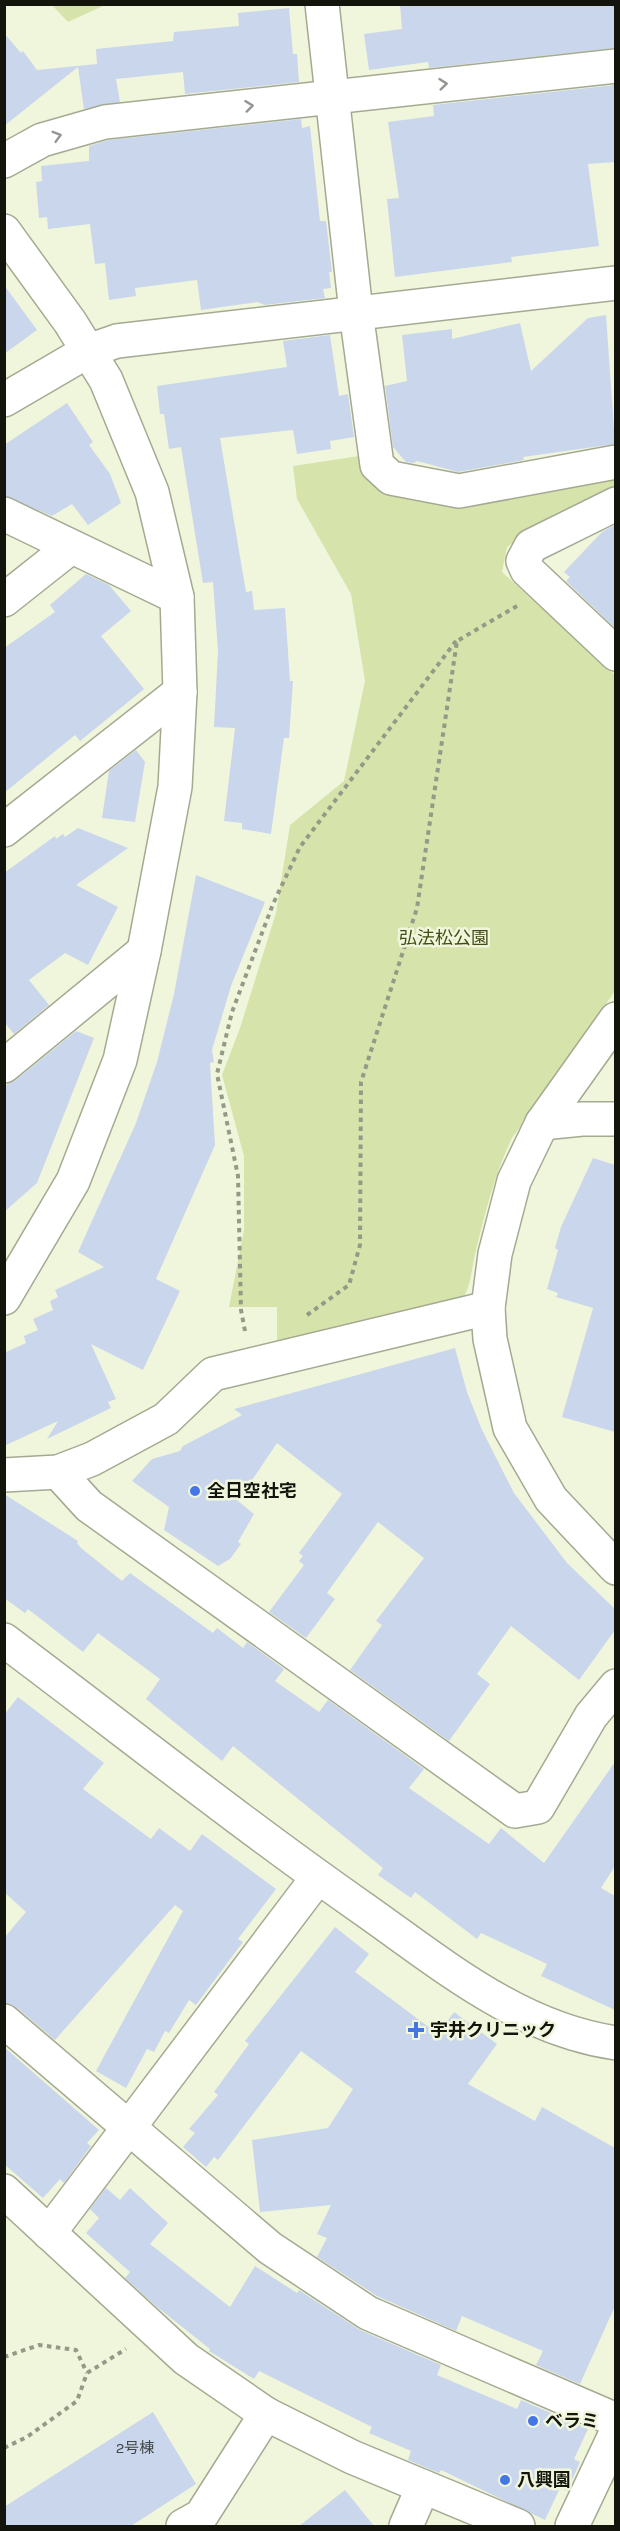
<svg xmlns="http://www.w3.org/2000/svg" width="620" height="2531" font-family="Karla,'Noto Sans JP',sans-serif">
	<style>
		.green { fill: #d6e3aa }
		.building { fill: #cad6ec }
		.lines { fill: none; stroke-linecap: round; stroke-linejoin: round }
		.minor-casing { stroke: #a4aa92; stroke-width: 36 }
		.path { stroke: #959987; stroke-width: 4; stroke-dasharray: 4.5 4.5; stroke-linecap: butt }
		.minor { stroke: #fff; stroke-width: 33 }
		.oneway { stroke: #959692 }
		.poi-dot { fill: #4476e7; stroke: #f0f6dc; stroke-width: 2 }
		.labels { text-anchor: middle; stroke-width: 5; stroke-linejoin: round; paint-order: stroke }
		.number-label { font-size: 15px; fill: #414545 }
		.park-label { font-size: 18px; fill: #444d13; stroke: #f0f6dc }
		.poi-label { font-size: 18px; font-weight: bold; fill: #13150d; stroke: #f0f6dc; text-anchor: start }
	</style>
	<rect width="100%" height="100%" fill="#f0f6dc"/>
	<g class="green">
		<polygon points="52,5 105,5 68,22"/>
		<path d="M366 455 368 475 615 474V489L524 535 507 547 502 572 615 675V991L512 1138C495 1173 485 1213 476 1250 471 1269 472 1287 460 1303L277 1342V1307H229L244 1230V1156L222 1075 240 1028 276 913 290 825 344 781 365 681 351 594 297 499 293 466Z"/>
	</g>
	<g class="building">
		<polygon points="400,4 615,4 615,48 429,68 428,62 369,70 364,34 402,29"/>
		<polygon points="289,8 293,54 297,54 299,82 185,94 183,72 116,79 120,102 84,109 78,67 4,126 4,33 21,53 23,51 37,70 97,64 96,49 173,41 174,32 239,26 238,13"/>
		<polygon points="615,85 615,162 588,164 599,246 511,257 512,262 395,277 387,199 399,198 388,122 434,116 433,105"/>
		<polygon points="301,119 302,128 310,126 320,221 326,221 332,272 329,272 331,288 323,289 325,298 265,305 257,302 201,310 197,280 135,288 136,296 109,300 105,263 95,264 90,224 48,229 47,217 39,218 36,182 42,181 41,166 89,161 89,146 109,140"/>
		<polygon points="4,285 37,330 4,354"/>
		<polygon points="606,315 615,444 523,457 524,460 458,472 417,461 414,463 406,462 393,447 385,386 407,381 402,335 452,329 452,339 520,323 531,371 588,318"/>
		<polygon points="330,335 339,396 348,394 354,437 330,441 331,449 297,454 293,430 220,438 246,592 252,591 254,610 285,608 290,681 293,681 289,738 284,738 271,834 242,829 242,823 224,821 235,728 214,727 218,651 213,582 203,583 181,447 169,449 164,414 160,414 157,386 287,367 283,341"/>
		<polygon points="67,403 93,442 89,445 110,474 121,503 88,525 72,504 52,516 4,496 4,445"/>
		<polygon points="615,525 615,628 566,581 570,577 564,572 602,532"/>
		<polygon points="86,574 109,585 131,611 101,636 144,689 80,741 75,735 4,793 4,648 55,612 50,605"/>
		<polygon points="136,750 145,762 135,822 102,818 109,771"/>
		<polygon points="78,828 128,848 76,885 118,907 88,965 65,953 29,980 49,1005 14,1034 4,1022 4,873 55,836 56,839 63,834 65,837"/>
		<polygon points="196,875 265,902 231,986 212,1050 214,1062 210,1063 215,1145 156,1279 180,1291 143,1370 91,1344 116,1399 108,1402 111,1408 47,1439 58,1421 4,1446 4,1353 26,1343 24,1336 38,1330 33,1319 53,1310 50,1301 58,1297 55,1290 104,1267 78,1252 136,1123 157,1062 174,994"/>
		<polygon points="76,1031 94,1038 37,1183 4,1212 4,1091 7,1084 16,1080"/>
		<polygon points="593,1158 615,1165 615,1432 562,1417 593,1308 556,1297 558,1293 547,1289 558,1250 555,1248 561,1227"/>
		<polygon points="455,1348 467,1392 482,1430 514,1493 567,1563 615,1609 615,1630 579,1680 511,1626 477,1674 490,1684 449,1741 350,1670 382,1625 376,1621 424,1558 378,1522 327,1593 335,1599 306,1638 269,1612 304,1565 299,1561 303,1556 299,1553 342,1494 277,1443 238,1501 254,1514 238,1542 241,1544 230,1559 218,1566 164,1530 169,1507 132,1481 152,1459 180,1451 183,1446 242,1415 234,1409"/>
		<polygon points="4,1494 78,1541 77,1543 81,1548 122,1581 130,1573 213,1633 217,1628 243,1648 247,1642 284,1669 275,1681 319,1712 328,1700 424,1769 409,1788 489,1844 501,1828 544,1863 615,1762 615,1866 601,1888 615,1896 615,2010 541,1976 547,1964 481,1933 477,1939 415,1892 411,1898 378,1875 383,1868 233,1746 222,1761 146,1699 160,1679 98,1633 83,1652 28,1609 25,1613 4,1598"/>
		<polygon points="18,1697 104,1763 83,1789 151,1839 159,1828 190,1851 202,1834 276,1889 238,1939 243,1942 196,2005 189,2000 169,2033 165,2031 154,2052 147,2049 126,2088 96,2071 183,1911 175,1905 55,2040 16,2007 4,2003 4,1938 26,1912 4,1892 4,1715"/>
		<polygon points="335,1927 369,1954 355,1972 438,2034 454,2012 497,2044 468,2084 535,2121 542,2107 615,2148 615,2306 580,2384 536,2365 543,2351 462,2316 456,2331 377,2296 317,2257 327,2238 317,2234 331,2205 260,2212 252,2140 328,2128 353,2089 301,2051 218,2160 214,2157 206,2167 183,2147 195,2133 189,2129 218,2095 214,2092 249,2044 245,2041"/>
		<polygon points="4,2047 99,2130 87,2143 91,2146 64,2183 60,2179 43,2198 4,2164"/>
		<polygon points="106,2188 120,2200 130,2188 168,2223 150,2244 230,2307 255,2266 297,2293 299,2290 360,2330 441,2365 437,2375 517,2409 521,2400 588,2429 574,2459 580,2462 567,2491 560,2488 545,2520 441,2470 439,2473 408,2460 411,2451 369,2433 372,2427 259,2371 254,2379 209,2351 210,2349 157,2307 125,2278 130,2272 86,2233 99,2218 90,2209"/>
		<polygon points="153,2412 196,2484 131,2526 4,2526 4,2507"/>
		<polygon points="345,2490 374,2526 299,2526"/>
	</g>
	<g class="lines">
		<defs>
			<g id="minor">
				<polyline points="322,4 356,312 377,465 391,478 459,491 616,462"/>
				<polyline points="4,161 42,140 105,122 616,66"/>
				<polyline points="4,231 70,322 106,380 152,492 177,597 180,692 175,787 144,951 120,1060 73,1181 4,1298"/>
				<polyline points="4,400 88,351 117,341 616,283"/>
				<polyline points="616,504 531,546 523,561 527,570 616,654"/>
				<polyline points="4,514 177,597"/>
				<polyline points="4,600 71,547"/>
				<polyline points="4,830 180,692"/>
				<polyline points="616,1019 542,1123 514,1181 495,1254 488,1308 490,1339 510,1428 551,1499 616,1568"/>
				<polyline points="4,1066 144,951"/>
				<polyline points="542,1123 582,1119 616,1119"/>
				<polyline points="58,1472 89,1506 515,1811 538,1807 591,1716 616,1686"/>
				<polyline points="4,1475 58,1472 92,1459 166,1419 213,1374 488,1308"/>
				<path d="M4 1640C124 1730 242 1824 365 1910 443 1965 519 2029 616 2043"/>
				<polyline points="4,2021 270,2248 368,2313 616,2420"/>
				<polyline points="4,2191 186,2359 266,2414 352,2457 518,2526"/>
				<polyline points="49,2233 318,1877"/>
				<polyline points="183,2526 201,2516 266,2414"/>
				<polyline points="406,2526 423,2487"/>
				<polyline points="572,2526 616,2433"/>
			</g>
		</defs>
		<use href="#minor" class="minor-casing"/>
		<g class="path">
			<polyline points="307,1315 349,1285 360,1245 361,1082 417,908 457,641 517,606"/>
			<polyline points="245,1331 241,1310 238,1176 217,1074 232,1012 273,904 300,847 456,641"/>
			<polyline points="4,2357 39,2345 76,2350 87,2373"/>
			<polyline points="4,2448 27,2437 77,2401 87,2373 126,2349"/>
		</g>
		<use href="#minor" class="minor"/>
	</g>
	<defs><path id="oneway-chevron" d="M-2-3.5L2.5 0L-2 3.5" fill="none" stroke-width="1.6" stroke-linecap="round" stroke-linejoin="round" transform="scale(1.5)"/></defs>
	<g class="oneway">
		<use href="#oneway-chevron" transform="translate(443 84) rotate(-6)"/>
		<use href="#oneway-chevron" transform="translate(249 106) rotate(-7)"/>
		<use href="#oneway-chevron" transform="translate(57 136) rotate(-16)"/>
	</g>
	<g class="poi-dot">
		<circle cx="195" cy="1491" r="6"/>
		<path d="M413 2021h6v6h6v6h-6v6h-6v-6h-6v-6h6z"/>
		<circle cx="533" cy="2421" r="6"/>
		<circle cx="505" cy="2480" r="6"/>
	</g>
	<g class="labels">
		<g class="number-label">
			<text x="135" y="2453">2号棟</text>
		</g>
		<g class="park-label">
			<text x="444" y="944">弘法松公園</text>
		</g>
		<g class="poi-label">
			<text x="207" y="1497">全日空社宅</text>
			<text x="430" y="2036">宇井クリニック</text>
			<text x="545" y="2427">ベラミ</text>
			<text x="517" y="2486">八興園</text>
		</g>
	</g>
	<rect width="620" height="2531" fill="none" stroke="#13150d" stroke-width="12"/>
</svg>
